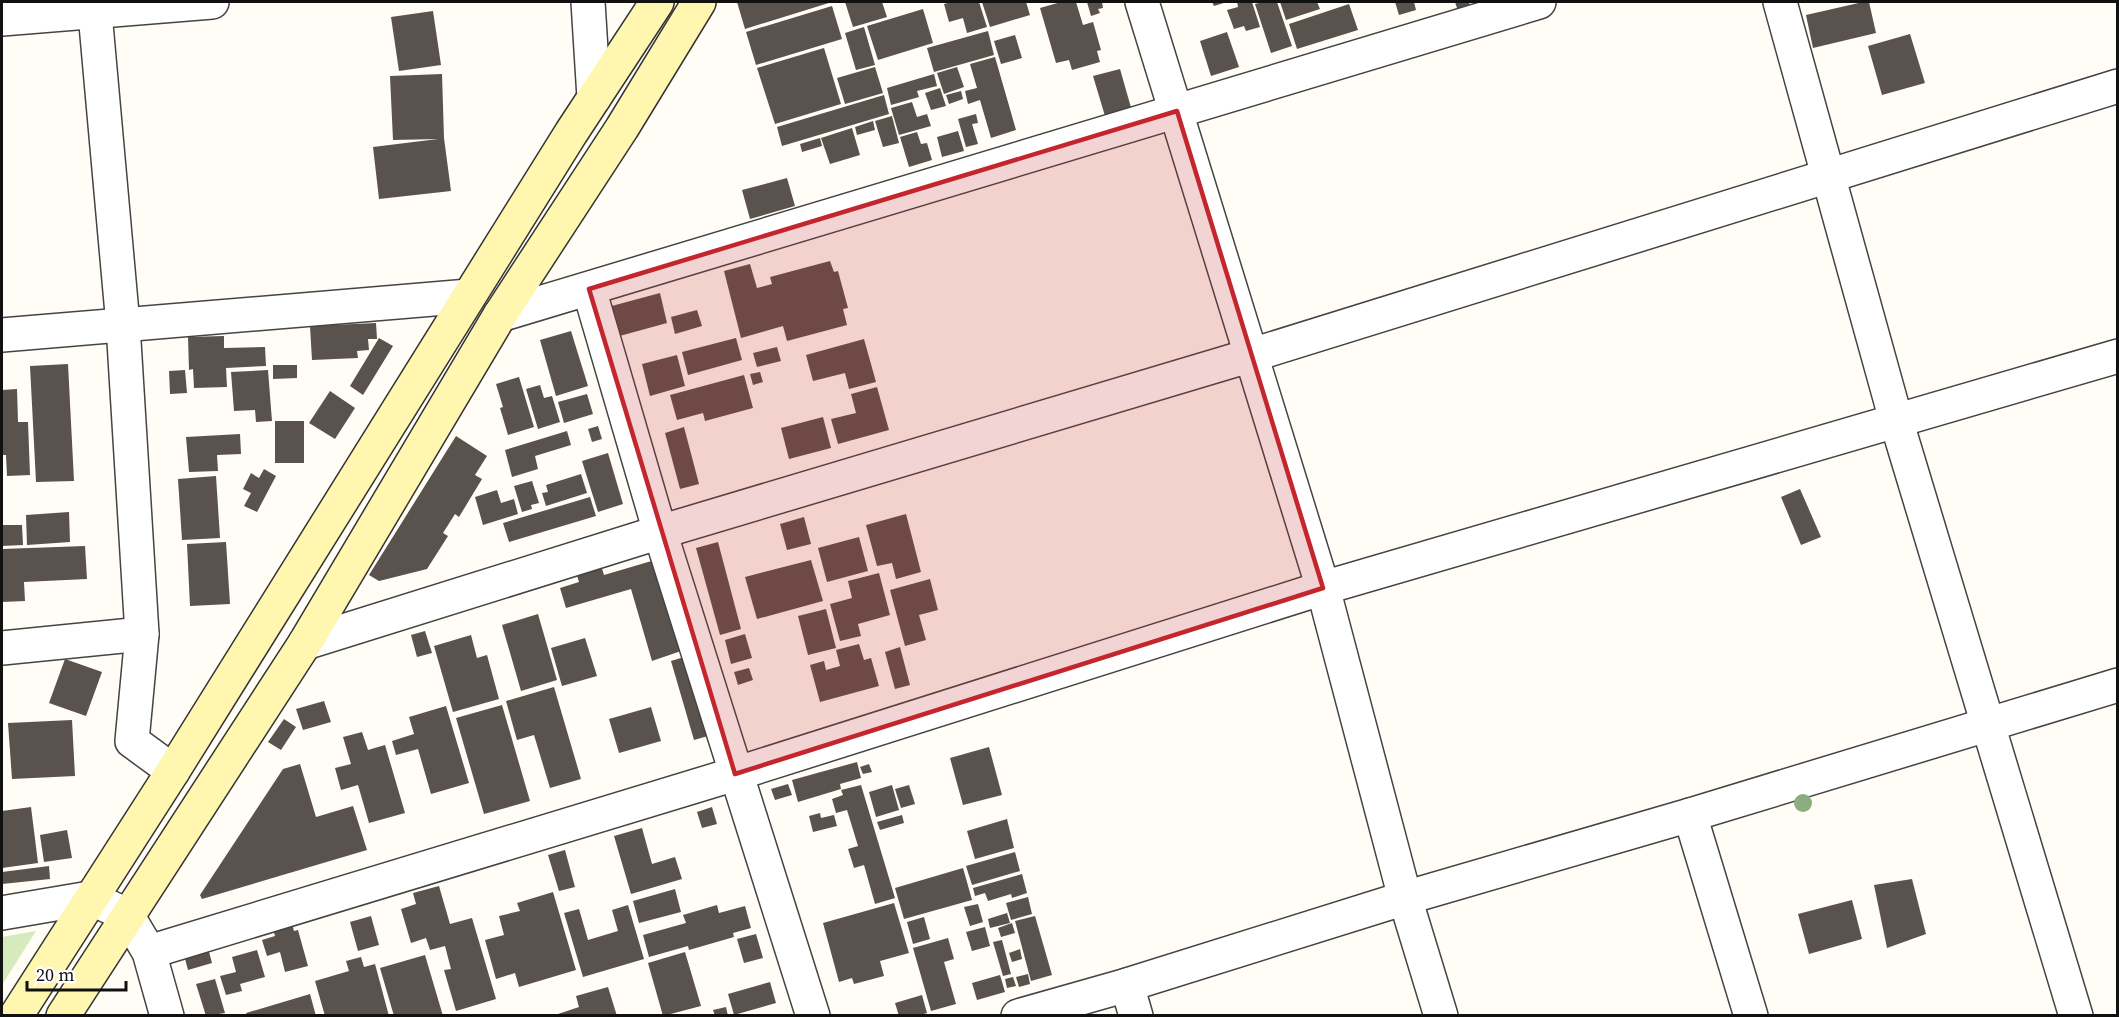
<svg xmlns="http://www.w3.org/2000/svg" width="2119" height="1017" font-family="'Source Serif 4',serif">
	<style>
		.green { fill: #d5ebbd }
		.building { fill: #5a524d }
		.lines { fill: none; stroke-linecap: round; stroke-linejoin: round }
		.minor-casing { stroke: #444; stroke-width: 36 }
		.secondary-casing { stroke: #333; stroke-width: 36 }
		.minor { stroke: #fff; stroke-width: 33 }
		.secondary { stroke: #fff6b0; stroke-width: 33 }
		.tree { fill: #8dad7f }
		.marked { fill: #c4262e; fill-opacity: 0.2; stroke: #c4262e; stroke-width: 4.5; stroke-linejoin: round }
	</style>
	<rect width="100%" height="100%" fill="#fffdf5"/>
	<polygon class="green" points="36,931 2,985 2,937"/>
	<g class="building">
		<polygon points="737,2 832,2 745,29"/>
		<polygon points="845,2 882,2 887,17 853,27"/>
		<polygon points="951,2 979,2 987,27 967,33 963,18 949,22 944,4"/>
		<polygon points="982,2 1026,2 1030,15 990,27"/>
		<polygon points="1061,2 1076,2 1083,25 1093,22 1101,50 1097,51 1100,62 1072,70 1069,60 1056,63 1040,8"/>
		<polygon points="1087,2 1102,2 1103,8 1098,9 1100,13 1091,16"/>
		<polygon points="1212,2 1227,2 1214,6"/>
		<polygon points="1237,2 1252,2 1260,27 1246,31 1244,26 1234,29 1227,10 1238,7"/>
		<polygon points="1263,2 1277,2 1292,46 1271,53 1255,4"/>
		<polygon points="1280,2 1317,2 1320,9 1286,20"/>
		<polygon points="1395,2 1414,2 1416,10 1399,15"/>
		<polygon points="1455,2 1469,2 1470,7 1458,11"/>
		<polygon points="1863,2 1869,2 1876,33 1813,48 1806,15"/>
		<polygon points="1349,4 1358,30 1297,49 1289,24"/>
		<polygon points="832,6 842,39 756,65 746,32"/>
		<polygon points="923,9 933,43 878,60 867,26"/>
		<polygon points="433,11 441,65 399,71 391,17"/>
		<polygon points="864,27 875,65 856,70 845,33"/>
		<polygon points="988,31 994,55 934,72 927,48"/>
		<polygon points="1227,32 1239,67 1211,76 1200,41"/>
		<polygon points="1910,34 1925,83 1882,95 1868,46"/>
		<polygon points="1015,35 1022,58 1001,64 994,41"/>
		<polygon points="824,48 841,104 775,124 757,68"/>
		<polygon points="995,57 1016,130 991,138 980,100 968,104 965,91 977,88 970,64"/>
		<polygon points="875,67 883,93 845,104 837,78"/>
		<polygon points="957,67 964,87 944,94 937,73"/>
		<polygon points="1120,69 1134,118 1108,126 1093,76"/>
		<polygon points="442,74 444,138 451,191 379,199 373,147 438,139 393,140 390,76"/>
		<polygon points="934,74 937,86 917,91 919,97 891,105 887,88"/>
		<polygon points="940,88 946,106 931,110 925,93"/>
		<polygon points="961,91 963,99 949,104 946,95"/>
		<polygon points="884,95 889,114 782,146 777,127"/>
		<polygon points="912,102 917,117 927,114 931,126 899,135 891,108"/>
		<polygon points="976,114 978,123 972,124 978,144 966,147 958,119"/>
		<polygon points="892,116 899,143 883,147 875,121"/>
		<polygon points="873,121 875,130 857,135 855,127"/>
		<polygon points="852,128 860,155 830,164 821,138"/>
		<polygon points="958,131 964,151 942,157 937,137"/>
		<polygon points="917,132 921,144 927,143 932,160 909,167 900,137"/>
		<polygon points="820,138 822,146 802,152 800,144"/>
		<polygon points="787,178 795,206 750,219 742,190"/>
		<polygon points="830,261 834,272 838,271 848,308 843,309 847,325 787,341 783,326 741,338 724,271 750,264 757,288 772,284 770,277"/>
		<polygon points="660,293 667,323 616,337 608,307"/>
		<polygon points="697,310 702,326 675,334 671,317"/>
		<polygon points="376,323 377,339 368,339 369,350 357,351 358,358 312,360 310,326"/>
		<polygon points="571,331 588,386 556,396 540,340"/>
		<polygon points="224,336 224,348 265,347 266,366 226,368 227,387 194,388 193,369 189,370 188,337"/>
		<polygon points="379,338 393,346 363,395 350,386"/>
		<polygon points="736,338 742,360 688,375 682,352"/>
		<polygon points="864,339 876,382 849,389 845,373 813,381 806,355"/>
		<polygon points="777,347 781,361 757,367 753,353"/>
		<polygon points="677,355 685,386 650,396 642,364"/>
		<polygon points="68,364 74,481 36,482 30,366"/>
		<polygon points="273,365 297,365 297,378 273,379"/>
		<polygon points="185,370 187,393 170,394 169,371"/>
		<polygon points="268,370 272,421 256,422 255,410 234,411 231,372"/>
		<polygon points="760,372 763,382 753,385 750,374"/>
		<polygon points="744,375 753,408 705,421 703,413 677,420 670,395"/>
		<polygon points="519,377 534,427 508,435 500,408 503,407 496,384"/>
		<polygon points="540,385 544,398 552,396 560,422 538,429 526,389"/>
		<polygon points="877,387 889,430 838,444 831,419 856,413 851,394"/>
		<polygon points="17,389 18,422 28,422 30,475 7,476 6,455 2,455 2,390"/>
		<polygon points="330,391 355,408 335,439 309,423"/>
		<polygon points="587,394 593,414 564,423 558,402"/>
		<polygon points="823,417 831,448 789,459 781,428"/>
		<rect x="275" y="421" width="29" height="42"/>
		<polygon points="598,426 602,439 592,442 588,429"/>
		<polygon points="684,427 699,484 680,489 665,433"/>
		<polygon points="567,431 571,445 535,456 538,469 512,477 505,450"/>
		<polygon points="240,434 241,454 217,455 218,471 189,472 186,437"/>
		<polygon points="456,436 487,456 475,475 482,479 459,517 455,514 443,533 448,536 427,569 379,581 369,575"/>
		<polygon points="608,453 623,504 598,512 582,461"/>
		<polygon points="264,469 276,476 257,512 244,506 251,493 243,489 251,473 259,478"/>
		<polygon points="581,474 587,493 546,506 542,493 548,492 546,485"/>
		<polygon points="216,476 220,538 182,540 178,479"/>
		<polygon points="532,481 539,503 531,505 532,509 522,512 514,486"/>
		<polygon points="1800,489 1821,537 1801,545 1781,497"/>
		<polygon points="497,490 501,503 514,499 518,514 483,525 475,497"/>
		<polygon points="590,497 596,516 509,542 503,523"/>
		<polygon points="69,512 70,542 27,545 26,515"/>
		<polygon points="906,514 921,572 896,579 892,563 877,566 866,525"/>
		<polygon points="804,517 811,544 787,550 780,524"/>
		<polygon points="2,525 22,525 23,545 2,546"/>
		<polygon points="859,537 868,571 827,582 818,548"/>
		<polygon points="226,542 230,604 190,606 187,544"/>
		<polygon points="718,542 741,629 720,635 696,548"/>
		<polygon points="85,546 87,579 24,582 25,601 2,602 2,549"/>
		<polygon points="655,560 681,651 652,661 631,589 566,608 560,588 579,582 575,569 600,562 604,575"/>
		<polygon points="811,560 823,601 757,619 745,577"/>
		<polygon points="879,573 890,615 858,624 861,636 840,641 830,604 852,598 848,581"/>
		<polygon points="930,579 938,610 919,615 926,640 905,646 890,590"/>
		<polygon points="826,609 836,648 808,655 798,616"/>
		<polygon points="538,614 557,680 521,691 502,625"/>
		<polygon points="425,631 432,653 417,657 411,635"/>
		<polygon points="745,634 752,658 731,664 725,640"/>
		<polygon points="471,635 477,658 487,655 499,699 453,712 434,646"/>
		<polygon points="585,638 597,676 562,686 551,648"/>
		<polygon points="859,644 864,660 871,658 879,686 820,702 810,665 824,661 826,670 840,666 836,650"/>
		<polygon points="900,647 910,685 895,689 885,652"/>
		<polygon points="684,657 708,736 694,740 671,661"/>
		<polygon points="65,659 102,672 86,716 49,703"/>
		<polygon points="749,668 753,680 738,685 734,672"/>
		<polygon points="554,687 581,779 550,788 534,735 517,740 506,701"/>
		<polygon points="324,701 331,722 303,730 296,709"/>
		<polygon points="502,705 530,801 484,814 456,718"/>
		<polygon points="446,706 469,783 431,794 418,749 396,755 392,741 414,734 409,717"/>
		<polygon points="651,707 661,741 619,753 609,719"/>
		<polygon points="284,719 296,727 281,750 268,742"/>
		<polygon points="72,720 75,776 12,779 8,723"/>
		<polygon points="362,732 368,750 385,745 405,813 369,823 358,785 341,790 335,768 351,764 343,737"/>
		<polygon points="989,747 1002,795 963,805 950,758"/>
		<polygon points="857,762 861,778 840,784 841,789 798,802 792,780"/>
		<polygon points="300,764 316,817 353,806 367,850 202,899 200,895 283,769"/>
		<polygon points="869,764 872,772 863,774 860,767"/>
		<polygon points="788,784 792,795 775,800 771,789"/>
		<polygon points="861,785 895,898 875,904 864,865 854,868 848,849 858,846 847,810 836,813 832,799 843,795 841,790"/>
		<polygon points="892,785 899,810 876,817 869,792"/>
		<polygon points="909,785 915,804 901,808 895,789"/>
		<polygon points="31,807 38,863 2,868 2,811"/>
		<polygon points="712,807 717,824 702,828 697,812"/>
		<polygon points="820,813 821,818 834,815 837,826 813,832 809,816"/>
		<polygon points="902,815 904,823 880,830 877,822"/>
		<polygon points="1007,819 1014,848 975,859 967,831"/>
		<polygon points="642,828 652,864 675,857 682,879 631,894 614,836"/>
		<polygon points="67,830 72,858 44,862 40,835"/>
		<polygon points="565,850 575,887 559,891 548,855"/>
		<polygon points="1015,852 1020,871 972,885 966,866"/>
		<polygon points="49,866 50,879 2,884 2,872"/>
		<polygon points="963,868 972,900 904,919 895,888"/>
		<polygon points="1022,874 1027,893 1012,898 1011,894 988,901 985,893 975,896 973,888"/>
		<polygon points="1912,879 1926,934 1887,948 1874,885"/>
		<polygon points="439,886 450,924 472,918 496,999 456,1011 444,970 451,969 445,946 430,950 426,938 411,943 401,909 416,904 413,893"/>
		<polygon points="675,889 681,912 639,923 633,901"/>
		<polygon points="553,892 576,970 519,987 515,973 496,979 485,940 504,935 499,916 520,911 517,903"/>
		<polygon points="1028,897 1032,914 1011,920 1006,903"/>
		<polygon points="1852,900 1862,939 1809,954 1798,914"/>
		<polygon points="894,903 909,953 880,961 884,976 854,984 852,978 839,982 823,923"/>
		<polygon points="978,904 983,922 970,926 964,907"/>
		<polygon points="628,905 644,959 583,977 564,913 579,909 588,940 618,931 612,910"/>
		<polygon points="717,905 719,913 745,906 751,928 733,933 734,937 689,950 688,946 649,957 643,935 686,923 683,915"/>
		<polygon points="1007,913 1010,923 990,928 988,919"/>
		<polygon points="371,916 379,945 358,951 350,922"/>
		<polygon points="1035,916 1052,975 1031,981 1015,921"/>
		<polygon points="924,917 930,939 913,944 907,922"/>
		<polygon points="292,923 294,931 298,930 308,966 285,972 280,952 267,956 262,940 275,936 273,929"/>
		<polygon points="1012,923 1015,933 1001,937 998,928"/>
		<polygon points="985,927 990,946 972,951 966,932"/>
		<polygon points="756,934 763,958 744,963 737,939"/>
		<polygon points="948,938 954,959 944,962 956,1004 931,1011 913,948"/>
		<polygon points="1002,940 1011,974 1003,976 993,942"/>
		<polygon points="208,948 212,963 188,970 184,955"/>
		<polygon points="1020,949 1022,959 1012,962 1009,953"/>
		<polygon points="257,950 265,977 240,984 242,991 226,995 220,976 236,972 232,957"/>
		<polygon points="685,952 701,1006 663,1016 648,963"/>
		<polygon points="425,955 443,1016 394,1016 380,968"/>
		<polygon points="361,957 364,967 375,964 389,1016 325,1016 315,981 349,971 346,961"/>
		<polygon points="1028,974 1030,984 1019,987 1016,977"/>
		<polygon points="1000,975 1005,992 977,1000 972,983"/>
		<polygon points="1013,977 1016,986 1007,988 1005,979"/>
		<polygon points="215,979 225,1013 206,1016 196,984"/>
		<polygon points="770,982 776,1003 734,1015 728,994"/>
		<polygon points="608,987 617,1016 552,1016 579,1007 576,996"/>
		<polygon points="310,994 316,1016 247,1016 246,1013"/>
		<polygon points="922,995 927,1013 917,1016 899,1016 895,1003"/>
		<polygon points="726,1007 728,1016 715,1016 713,1010"/>
	</g>
	<g class="lines">
		<defs>
			<g id="minor">
				<polyline points="94,2 123,325 142,634 132,741 173,771"/>
				<polyline points="588,2 594,98"/>
				<polyline points="1142,2 1323,588 1405,898 1441,1016"/>
				<polyline points="1780,2 1896,420 2076,1016"/>
				<polyline points="2,19 212,2"/>
				<polyline points="589,289 660,532 813,1016"/>
				<polyline points="500,315 1539,2"/>
				<polyline points="2,335 469,296"/>
				<polyline points="305,643 660,532 1252,355 2118,86"/>
				<polyline points="2,648 142,634"/>
				<polyline points="1690,815 1751,1016"/>
				<polyline points="2,913 90,898 127,915 149,952 167,1016"/>
				<polyline points="149,952 735,774 1323,588 2118,356"/>
				<polyline points="1127,985 1136,1016"/>
				<polyline points="1018,1016 1127,985 1405,898 1690,815 2118,685"/>
			</g>
			<g id="secondary">
				<polyline points="16,1016 173,771 571,133 657,2"/>
				<polyline points="63,1016 305,643 500,315 622,128 699,2"/>
			</g>
		</defs>
		<use href="#minor" class="minor-casing"/>
		<use href="#secondary" class="secondary-casing"/>
		<use href="#minor" class="minor"/>
		<use href="#secondary" class="secondary"/>
	</g>
	<circle class="tree" cx="1803" cy="803" r="9"/>
	<path class="marked" d="M1177 111 1323 588 735 774 589 289Z"/>
	<rect width="2119" height="1017" fill="none" stroke="#111111" stroke-width="6"/>
	<path d="M27 981v9h99v-9" fill="none" stroke="#111111" stroke-width="3"/>
	<text x="36" y="981" font-size="18" fill="#111111" stroke="#ffffff" stroke-width="4.5" paint-order="stroke">20 m</text>
</svg>
